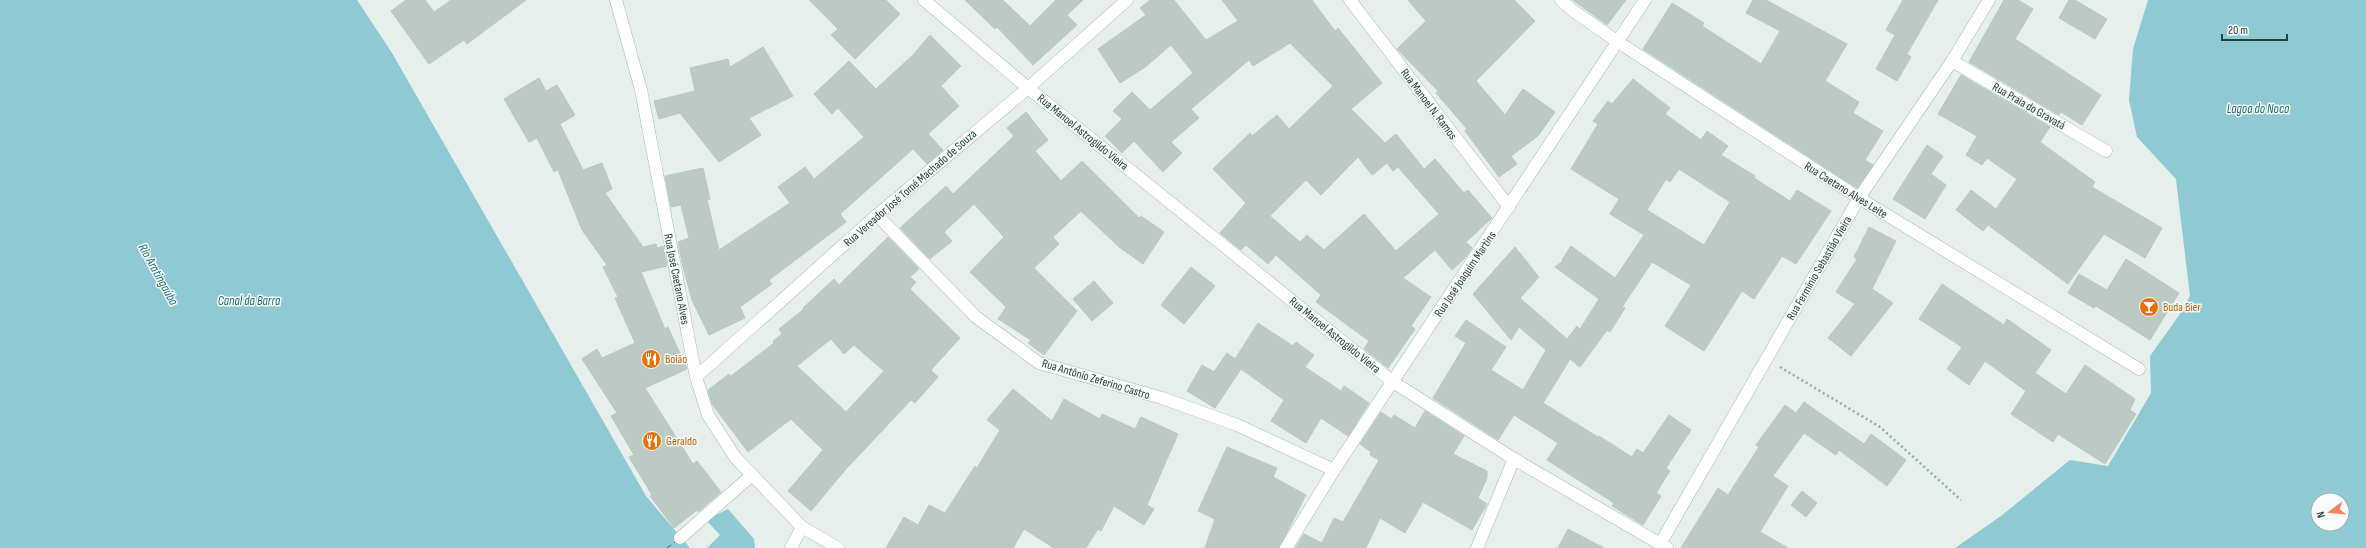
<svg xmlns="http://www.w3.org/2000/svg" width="2366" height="548" font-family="'Sofia Sans Condensed',sans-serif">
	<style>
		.water { fill: #8ec9d4; fill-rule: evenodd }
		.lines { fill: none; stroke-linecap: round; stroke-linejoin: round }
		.ferry { stroke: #1c6f80; stroke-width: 1; stroke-dasharray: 5 4; stroke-linecap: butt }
		.building { fill: #bbcac4; stroke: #b8c9c2; fill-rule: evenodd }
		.pedestrian-casing { stroke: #a8b8b2; stroke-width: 13 }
		.minor-casing { stroke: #a8b8b2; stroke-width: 13 }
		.tertiary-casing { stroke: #a8b8b2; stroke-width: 13 }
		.path { stroke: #86b3a5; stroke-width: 2.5; stroke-dasharray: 2 3; stroke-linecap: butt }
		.pedestrian { stroke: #fff; stroke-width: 12 }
		.minor { stroke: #fff; stroke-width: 12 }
		.tertiary { stroke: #fff; stroke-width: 12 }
		.labels { text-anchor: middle; stroke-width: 3; stroke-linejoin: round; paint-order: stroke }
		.street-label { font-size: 12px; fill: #24423a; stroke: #f7fbf9 }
		.food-label { font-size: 12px; fill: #c56008; stroke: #f7fbf9; text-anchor: start }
		.water-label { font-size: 13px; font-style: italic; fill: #1c6f80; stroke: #f7fbf9 }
	</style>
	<rect width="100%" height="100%" fill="#e6efeb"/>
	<g class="water">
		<polygon points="0,0 357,0 392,53 646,496 690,548 0,548"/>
		<path d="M2148 0H2366V548H1955L2001 516 2070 460 2108 466 2151 393 2150 356 2182 311 2190 296 2176 179 2137 137 2129 100 2133 49ZM2318 500H2342V524H2318Z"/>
		<polygon points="728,509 754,539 755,548 707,548 720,535 706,520"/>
	</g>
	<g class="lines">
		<polyline class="ferry" points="667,548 675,542"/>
	</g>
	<g class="building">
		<polygon points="406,0 425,0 434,12 451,0 526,0 467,44 464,40 429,64 391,11"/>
		<polygon points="809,0 886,0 900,14 855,59 831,35 838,29"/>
		<polygon points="965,0 1003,0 1030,26 1056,0 1083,0 1067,15 1077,25 1033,65 997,27 995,29"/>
		<path d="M1150 0H1174L1206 40 1238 21 1222 0H1312L1335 31 1338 28 1382 83 1351 109 1385 143 1396 134 1424 169 1435 159 1464 193 1468 190 1492 218 1466 242 1472 248 1465 258 1452 270 1435 250 1403 278 1431 297 1411 326 1415 329 1388 368 1364 349 1369 341 1316 302 1321 295 1276 255 1268 264 1246 245 1241 250 1220 233 1246 203 1213 169 1250 133 1252 136 1277 115 1289 129 1333 86 1290 43 1253 66 1249 60 1191 109 1199 118 1171 142 1182 153 1163 172 1134 141 1122 153 1105 136 1122 119 1113 111 1132 92 1150 110 1193 73 1171 45 1144 68 1120 83 1098 49 1146 15 1140 8ZM1358 157 1372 175 1387 163 1393 171 1398 167 1439 214 1396 251 1364 214 1324 250 1307 235 1300 242 1270 216 1306 180 1321 195Z"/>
		<polygon points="1408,0 1514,0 1535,21 1476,81 1505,115 1523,89 1555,112 1538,136 1511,156 1517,164 1499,177 1465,131 1467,129 1436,93 1438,91 1397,49 1426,21"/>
		<polygon points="1573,0 1626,0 1607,25"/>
		<polygon points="1753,0 1766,0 1847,44 1825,81 1859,102 1853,113 1883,131 1865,160 1873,165 1857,188 1643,49 1672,3 1704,23 1702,26 1761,64 1780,31 1746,13"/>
		<polygon points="1903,0 1938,0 1907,54 1911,57 1897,81 1876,69 1895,35 1886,30"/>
		<polygon points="2004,0 2018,0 2033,9 2015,39 2101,95 2082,125 2061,112 2059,115 1969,62"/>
		<polygon points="2069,0 2075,0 2107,19 2095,39 2059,18"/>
		<polygon points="930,35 961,66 941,86 959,106 928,134 943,150 927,164 913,149 840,214 846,222 769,280 772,284 740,307 745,318 709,335 692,300 683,267 678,242 689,238 681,205 671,207 665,176 703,168 710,199 707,200 719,250 790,203 778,187 805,167 814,179 864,137 838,108 832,114 814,94 849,61 876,89 913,55"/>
		<polygon points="763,47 793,96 749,118 761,135 719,162 680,113 659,119 654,101 695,91 690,68 728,59 730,67"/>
		<polygon points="1961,75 2050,127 2040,142 2095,182 2092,187 2162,228 2145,258 2104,234 2068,284 1988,225 1983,231 1956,210 1971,190 1996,209 2017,179 1987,158 1982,165 1966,155 1977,136 1938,114"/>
		<polygon points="539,78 546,91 557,85 575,115 560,124 583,170 602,163 612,189 605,193 643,247 656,244 657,248 663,246 667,266 641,272 665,329 668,327 687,369 645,388 693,464 697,461 721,492 698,512 697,510 674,528 650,496 652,495 629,457 634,455 611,416 617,413 582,359 597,349 602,358 635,343 615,298 618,297 603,267 607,265 582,230 558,170 554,172 537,138 529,142 504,99"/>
		<path d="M1633 79 1670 108 1665 114 1701 140 1707 131 1728 146 1721 155 1755 176 1754 178 1790 201 1797 190 1831 211 1796 264 1782 256 1754 299 1742 291 1704 351 1665 326 1691 285 1652 262 1622 307 1625 308 1610 332 1607 330 1580 367 1570 359 1543 403 1598 437 1599 436 1632 457 1637 449 1643 453 1669 415 1691 430 1666 468 1670 471 1656 493 1661 496 1643 525 1612 506 1614 503 1547 460 1558 443 1514 415 1498 440 1433 398 1466 343 1455 336 1466 320 1506 347 1491 370 1523 390 1546 350 1519 327 1511 340 1473 294 1515 247 1539 277 1520 298 1567 339 1577 326 1580 329 1599 299 1555 267 1563 261 1562 260 1571 246 1615 278 1644 235 1610 214 1619 199 1571 169 1598 124 1593 121 1608 101 1612 104ZM1679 169 1730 202 1704 245 1647 210 1666 179 1670 182Z"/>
		<polygon points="1026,112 1048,140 1035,151 1061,181 1082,161 1139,218 1141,216 1164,232 1143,264 1119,247 1081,211 1053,237 1059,244 1034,268 1077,311 1044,355 1028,343 1031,340 998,319 1006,307 970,272 1004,237 974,204 944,232 952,241 930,259 900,228 946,186 953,194 1014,136 1007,128"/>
		<polygon points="1927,145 1943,156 1931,174 1946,185 1925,219 1893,199"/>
		<polygon points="1869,227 1896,241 1872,289 1893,303 1851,356 1828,338 1855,304 1836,292 1857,259 1854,257"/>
		<path d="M888 237 919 269 910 277 916 282 910 289 960 338 931 370 938 377 915 403 911 400 846 469 811 511 788 491 823 450 791 419 748 452 712 404 708 390 729 374 731 376 774 343 773 341 782 334 779 329 804 309 803 308 834 279 839 285ZM831 339 844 354 854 345 884 371 846 412 797 366Z"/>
		<polygon points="2126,259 2179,293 2150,340 2096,306 2094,308 2068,293 2079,274 2107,290"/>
		<polygon points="1191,267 1215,286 1184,324 1161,305"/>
		<polygon points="1094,281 1113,303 1092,321 1073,299"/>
		<polygon points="1942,284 2004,325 2007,319 2051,350 2035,373 2066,394 2085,365 2135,399 2130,410 2136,414 2105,464 2058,434 2053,442 2011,414 2026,391 1985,361 1969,385 1947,369 1962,347 1919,319"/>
		<polygon points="1258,323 1293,346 1296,342 1314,355 1305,367 1341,391 1344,386 1369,403 1348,436 1321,418 1306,443 1271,421 1284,400 1241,369 1215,408 1187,391 1202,365 1214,372 1227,353 1235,359"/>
		<polygon points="1013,389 1052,421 1064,399 1100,419 1102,414 1135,429 1141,417 1178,434 1147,505 1154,509 1144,525 1114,506 1101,531 1098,529 1086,548 1054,548 1024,529 1013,548 886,548 904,517 918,525 929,505 945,513 975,466 977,468 1000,430 987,420"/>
		<polygon points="1804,402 1864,444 1871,434 1906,460 1887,486 1839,450 1836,455 1804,433 1773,476 1788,486 1760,532 1788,548 1681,548 1718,488 1728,495 1759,447 1756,445 1785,405 1796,413"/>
		<polygon points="1425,411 1464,436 1453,454 1487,471 1487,478 1478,498 1487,504 1472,530 1423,502 1405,533 1380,518 1366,548 1295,548 1304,534 1322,543 1334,518 1343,522 1379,460 1370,455 1371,452 1360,444 1381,412 1391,419 1394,415 1415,428"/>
		<polygon points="1227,447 1277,468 1273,477 1306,495 1279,548 1205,548 1215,519 1198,511"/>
		<polygon points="1802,491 1817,503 1806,517 1791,505"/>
		<polygon points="1568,529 1604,548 1558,548"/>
	</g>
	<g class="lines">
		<defs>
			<polyline id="pedestrian" points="680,538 752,475"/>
			<g id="minor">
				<polyline points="924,0 1028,88 1393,382 1514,459 1667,548"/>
				<polyline points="1350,0 1509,207"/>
				<polyline points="1561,0 1572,10 1618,42 1859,198 2139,369"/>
				<polyline points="1952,61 2106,151"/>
				<polyline points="877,215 976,317 1039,363 1162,398 1237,425 1334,470"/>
				<polyline points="696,377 877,215 1028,88 1127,0"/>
				<polyline points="802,527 838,548"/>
				<polyline points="1660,544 1859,198 1952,61 1989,0"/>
				<polyline points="1286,548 1334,470 1645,0"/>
				<polyline points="1477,548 1514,459"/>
			</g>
			<polyline id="tertiary" points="616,0 641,90 696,377 708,415 735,457 802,527 791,548"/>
		</defs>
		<use href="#pedestrian" class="pedestrian-casing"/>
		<use href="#minor" class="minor-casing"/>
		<use href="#tertiary" class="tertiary-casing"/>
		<polyline class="path" points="1780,367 1880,427 1961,500"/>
		<use href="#pedestrian" class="pedestrian"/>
		<use href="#minor" class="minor"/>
		<use href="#tertiary" class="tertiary"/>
	</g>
	<defs>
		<symbol id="bar-disc" viewBox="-11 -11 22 22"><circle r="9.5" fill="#e8710a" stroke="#f7fbf9"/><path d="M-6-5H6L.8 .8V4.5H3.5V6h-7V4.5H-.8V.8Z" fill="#fff"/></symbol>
		<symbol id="restaurant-disc" viewBox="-11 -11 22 22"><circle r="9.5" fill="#e8710a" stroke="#f7fbf9"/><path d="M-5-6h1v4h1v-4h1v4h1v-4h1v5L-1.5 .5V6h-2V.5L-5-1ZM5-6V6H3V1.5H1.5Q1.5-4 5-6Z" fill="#fff"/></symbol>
	</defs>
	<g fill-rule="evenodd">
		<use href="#bar-disc" x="2138" y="296" width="22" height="22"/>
		<use href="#restaurant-disc" x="640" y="348" width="22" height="22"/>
		<use href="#restaurant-disc" x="641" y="430" width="22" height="22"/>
	</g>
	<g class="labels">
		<g class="street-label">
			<text transform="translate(1429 104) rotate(53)" y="4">Rua Manoel N. Ramos</text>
			<text transform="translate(2029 106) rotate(30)" y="4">Rua Praia do Gravatá</text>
			<text transform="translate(1083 132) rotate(39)" y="4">Rua Manoel Astrogildo Vieira</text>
			<text transform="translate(910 188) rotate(-41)" y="4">Rua Vereador José Tomé Machado de Souza</text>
			<text transform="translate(1846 190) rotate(32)" y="4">Rua Caetano Alves Leite</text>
			<text transform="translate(1819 268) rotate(-60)" y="4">Rua Ferminio Sebastião Vieira</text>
			<text transform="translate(1465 274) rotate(-56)" y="4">Rua José Joaquim Martins</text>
			<text transform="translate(677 279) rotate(79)" y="4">Rua José Caetano Alves</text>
			<text transform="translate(1335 335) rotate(39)" y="4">Rua Manoel Astrogildo Vieira</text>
			<text transform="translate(1096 379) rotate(17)" y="4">Rua Antônio Zeferino Castro</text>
		</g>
		<g class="food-label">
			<text x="2163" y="311">Buda Bier</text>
			<text x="665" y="363">Boião</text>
			<text x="666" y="445">Geraldo</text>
		</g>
		<g class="water-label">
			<text x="2258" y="113">Lagoa do Noca</text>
			<text transform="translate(159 274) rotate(61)" y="5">Rio Aratingaúba</text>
			<text x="249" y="305">Canal da Barra</text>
		</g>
	</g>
	<g transform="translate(2330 512) rotate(254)"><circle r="19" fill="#f7fbf9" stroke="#a3b1ad"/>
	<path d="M0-3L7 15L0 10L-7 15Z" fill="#f4845f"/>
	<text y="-6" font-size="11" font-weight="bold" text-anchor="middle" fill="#24423a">N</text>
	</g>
	<path d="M2222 34v6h65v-6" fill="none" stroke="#24423a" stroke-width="2"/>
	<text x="2228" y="34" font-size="12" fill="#24423a" stroke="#f7fbf9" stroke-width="3" paint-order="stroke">20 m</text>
</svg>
